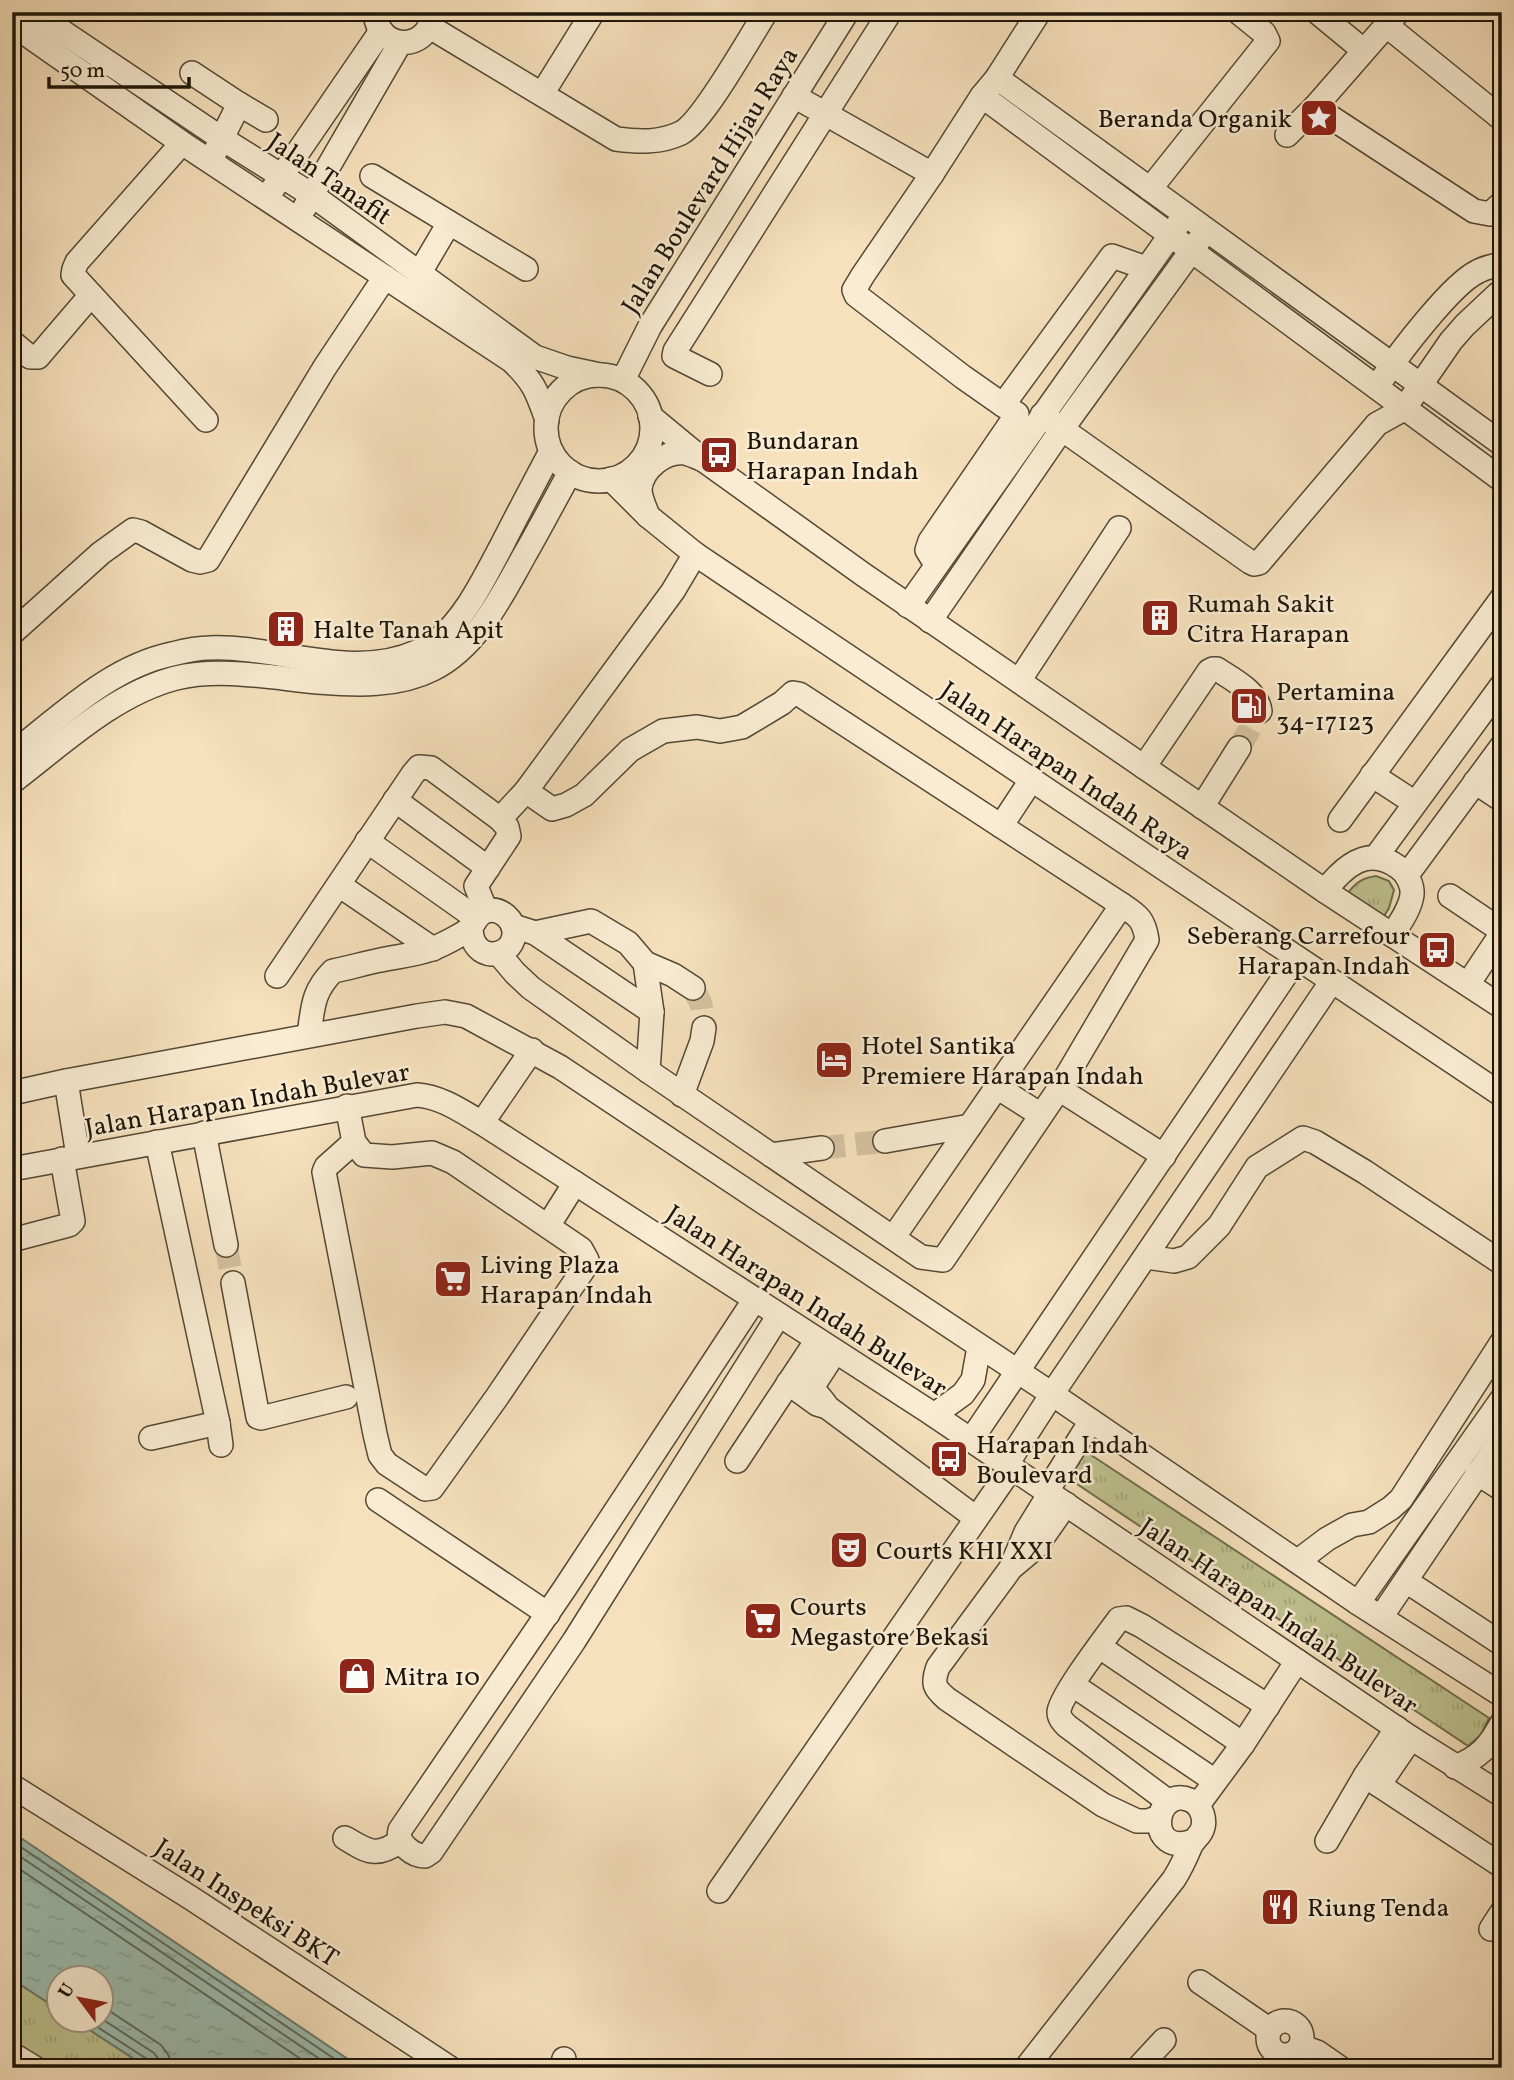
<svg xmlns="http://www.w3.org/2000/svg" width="1514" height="2080" font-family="Vollkorn,serif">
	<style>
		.grass { fill: url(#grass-tufts); stroke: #6e6c4c; stroke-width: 2 }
		.water { fill: url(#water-ripples); stroke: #6a7a6e; stroke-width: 2 }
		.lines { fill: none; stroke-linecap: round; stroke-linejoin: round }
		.shore { stroke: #5d6a5d; stroke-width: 2 }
		.minor-tunnel { stroke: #d5c2a1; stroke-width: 23; stroke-dasharray: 23 11; stroke-linecap: butt }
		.minor-casing { stroke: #534836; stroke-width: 26 }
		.minor { stroke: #f9ecd3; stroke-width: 23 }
		.labels { text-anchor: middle; stroke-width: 5; stroke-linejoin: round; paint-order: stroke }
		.poi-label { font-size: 26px; fill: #1d150a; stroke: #f9ecd3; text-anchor: start }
		.street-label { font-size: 26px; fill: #1d150a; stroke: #f9ecd3 }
	</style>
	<defs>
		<pattern id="grass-tufts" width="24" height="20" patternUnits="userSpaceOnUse" patternTransform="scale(1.75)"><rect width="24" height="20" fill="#bec28f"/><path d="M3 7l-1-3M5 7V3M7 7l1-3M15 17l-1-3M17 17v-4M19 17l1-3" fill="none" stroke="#a3a67a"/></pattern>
		<pattern id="water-ripples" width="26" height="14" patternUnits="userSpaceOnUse" patternTransform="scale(1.75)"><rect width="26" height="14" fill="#9dbeb0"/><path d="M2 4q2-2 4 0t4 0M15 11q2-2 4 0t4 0" fill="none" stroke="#87a296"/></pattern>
	</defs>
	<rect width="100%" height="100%" fill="#f6e1bc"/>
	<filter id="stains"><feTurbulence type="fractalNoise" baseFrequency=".00286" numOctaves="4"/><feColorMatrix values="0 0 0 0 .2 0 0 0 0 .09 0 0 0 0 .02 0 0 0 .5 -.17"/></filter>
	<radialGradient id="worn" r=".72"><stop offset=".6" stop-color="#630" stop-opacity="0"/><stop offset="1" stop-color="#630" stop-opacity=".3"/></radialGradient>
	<g class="grass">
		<path d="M1376 876 1389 881 1394 890 1389 908 1384 916 1348 893C1356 882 1363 878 1376 876Z"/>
		<polygon points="1085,1451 1489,1718 1481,1735 1468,1746 1068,1478"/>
		<polygon points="12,1979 59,2010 60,2021 76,2021 148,2068 33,2068 12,2054"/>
	</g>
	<polygon class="water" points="12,1832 361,2068 148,2068 76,2021 102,2021 102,1979 60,1979 59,2010 12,1979"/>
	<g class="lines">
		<g class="shore">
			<polyline points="12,1841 348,2068"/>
			<polyline points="12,1851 333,2068"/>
			<polyline points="12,1864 314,2068"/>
			<polyline points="102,2006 161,2045 169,2056 170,2068"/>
			<polyline points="102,2019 154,2053 159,2060 160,2068"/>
			<polyline points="88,2021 147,2059 151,2068"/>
		</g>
		<g class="minor-tunnel">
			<polyline points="1239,748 1260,711"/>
			<polyline points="693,988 701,1004 704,1028"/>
			<polyline points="822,1148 885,1141"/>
			<polyline points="226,1245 233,1283"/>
		</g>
		<defs>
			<g id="minor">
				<polyline points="33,12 221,138 312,195 535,357 567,368 600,375"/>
				<path d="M375 12C377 51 427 53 433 15"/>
				<polyline points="1039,12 997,78 982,96 932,174 863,275 854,290 856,295 963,377 1003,405 1112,256 1146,268"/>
				<polyline points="1317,12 1363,50"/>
				<path d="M12 24 182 143 512 361C534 382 537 392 547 420"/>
				<polyline points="1386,25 1502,119"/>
				<path d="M430 27 616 139C639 142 660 143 681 133 703 122 750 37 766 12"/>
				<polyline points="192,73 239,104 215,152"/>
				<polyline points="997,78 1502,444"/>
				<polyline points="542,94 593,12"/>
				<polyline points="794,96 932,174"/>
				<polyline points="982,96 1502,480"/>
				<polyline points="239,104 266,120"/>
				<polyline points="1315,107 1474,211 1490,214 1502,203"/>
				<polyline points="1287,135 1315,107 1398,12"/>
				<polyline points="182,143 77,262 74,269 73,275 206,420"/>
				<polyline points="372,176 526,269"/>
				<polyline points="1150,189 1268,41 1264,33 1238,12"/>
				<polyline points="272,190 381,31"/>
				<polyline points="305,207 400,43"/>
				<polyline points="419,274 449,223"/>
				<polyline points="12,342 30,357 38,357 91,295"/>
				<polyline points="710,374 674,356 675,351 890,12"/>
				<circle cx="599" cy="428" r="53"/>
				<path d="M1383 378C1399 353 1452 284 1477 272 1483 268 1490 267 1497 265"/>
				<polyline points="623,380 650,326 847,12"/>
				<polyline points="1042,415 1250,562 1254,564 1259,563 1377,424 1404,409 1451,341 1465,325 1498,294"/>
				<polyline points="650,416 702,459 864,575 1325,891 1502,1007"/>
				<polyline points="611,479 648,516 695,554 1502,1095"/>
				<path d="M648 516C645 507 640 498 640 489 642 469 665 450 685 453 690 454 696 457 701 459"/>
				<polyline points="938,562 932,558 927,550 930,541 1017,414 1003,405"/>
				<polyline points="908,606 1179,223"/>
				<polyline points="930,621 1062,429 1200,239"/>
				<polyline points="12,633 101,553 133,530 141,532 192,560 200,562 208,560 325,367 385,277"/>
				<polyline points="1019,681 1119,528"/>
				<path d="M12 754C61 716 110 667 172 654 184 651 197 648 209 648 279 645 350 682 419 651 425 648 432 646 437 641 467 616 484 578 502 545 518 513 535 482 551 451"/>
				<path d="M1144 767 1209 671 1213 669H1217C1232 679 1258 692 1260 711"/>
				<polyline points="1372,775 1415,803"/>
				<path d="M12 782C62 744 114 694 176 678 221 667 273 678 318 682 356 685 398 687 433 669 477 647 501 597 524 556 540 528 555 500 570 472"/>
				<polyline points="1475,782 1502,800"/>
				<polyline points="526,791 552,809 566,805 584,795 630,750 663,731 697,727 720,731 742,727 782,703 793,693 799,694 1122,905"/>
				<polyline points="395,800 488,868"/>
				<polyline points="1202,807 1239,748"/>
				<polyline points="500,819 526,791 673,591 695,554"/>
				<polyline points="1340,820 1502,598"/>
				<polyline points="1001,826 1032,779"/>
				<polyline points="367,841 476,918"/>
				<polyline points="1376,857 1502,685"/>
				<polyline points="1407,875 1502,746"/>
				<polyline points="339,885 433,949"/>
				<path d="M1325 891C1344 866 1368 845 1398 867 1407 873 1413 885 1412 895 1410 909 1400 923 1392 935"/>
				<polyline points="1450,896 1502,931"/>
				<polyline points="513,926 535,933 652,1012 648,1071"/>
				<polyline points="535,933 591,921 628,943 645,963 652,1012"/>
				<path d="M499 954 515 973 531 988 648 1071 921 1257 943 1260 1059 1089 1147 940C1144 920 1139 916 1122 905L893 1238"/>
				<polyline points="645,963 673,975 693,988"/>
				<polyline points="277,976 413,774 419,767 431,768 500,819 507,827 509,836 476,886 486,911"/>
				<polyline points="1468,984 1502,933"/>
				<path d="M309 1035C313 1008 312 992 333 971 349 968 365 963 381 960 398 956 417 955 434 948 442 945 466 933 471 927 476 921 477 914 486 911 501 907 515 920 514 935 511 960 472 963 471 928"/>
				<polyline points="66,1081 78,1156"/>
				<polyline points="997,1087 1041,1115"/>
				<polyline points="1059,1089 1164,1156"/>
				<polyline points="12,1093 66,1081 417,1016 445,1012 466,1016 560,1067 1052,1394 1358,1603 1502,1695"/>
				<polyline points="682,1095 702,1041 704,1028"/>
				<polyline points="347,1106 354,1142 364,1155 392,1157 432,1153 453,1162 581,1249 587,1260 585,1267 497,1397 432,1488 425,1489 387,1464 380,1455 375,1434 324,1172 326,1167 354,1142"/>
				<polyline points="482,1123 532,1050"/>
				<polyline points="204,1133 226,1245"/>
				<polyline points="885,1141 970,1126"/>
				<polyline points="157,1142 218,1423 221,1445"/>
				<polyline points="771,1155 822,1148"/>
				<path d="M12 1169 417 1095C442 1097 461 1111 482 1123L928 1411 1411 1738 1502 1795"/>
				<polyline points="548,1226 575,1183"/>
				<polyline points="12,1240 69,1225 73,1221 62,1159"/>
				<polyline points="1146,1257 1174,1261 1188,1257 1219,1226 1257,1167 1303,1138 1315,1142 1365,1172 1502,1263"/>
				<polyline points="233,1283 258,1417 261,1418 346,1397"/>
				<path d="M755 1299 565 1588 400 1830C396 1843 413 1856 425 1856L431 1852 574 1641 779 1315"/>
				<polyline points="788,1383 817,1404 827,1407 976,1518"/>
				<path d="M827 1407C823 1399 815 1394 813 1386L835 1352"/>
				<polyline points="934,1415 963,1394 973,1380 979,1347"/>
				<polyline points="151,1438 218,1423"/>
				<polyline points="971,1440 1297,958"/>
				<polyline points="737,1461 817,1340"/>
				<polyline points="1007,1464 1052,1394 1332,981"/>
				<polyline points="1477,1473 1502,1489"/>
				<polyline points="1047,1491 1091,1421"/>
				<polyline points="378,1500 548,1614"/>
				<path d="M1066 1504 1036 1547 1011 1568 938 1667C932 1684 934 1688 947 1699L1103 1805 1137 1821H1148L1159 1817"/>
				<polyline points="1298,1561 1327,1539 1352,1525 1369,1522 1391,1508 1401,1499 1502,1342"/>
				<polyline points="1012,1565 1026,1532 1050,1493"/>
				<polyline points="1406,1581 1502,1644"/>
				<polyline points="1358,1603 1502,1399"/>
				<polyline points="1381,1617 1502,1438"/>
				<polyline points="1100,1647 1243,1744"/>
				<polyline points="1073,1685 1215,1781"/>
				<path d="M1455 1767C1480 1757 1489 1747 1502 1723"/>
				<polyline points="1365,1776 1502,1866"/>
				<polyline points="1379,1785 1411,1738"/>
				<polyline points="12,1786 191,1898 450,2068"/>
				<path d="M1169 1802 1067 1726C1063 1722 1059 1718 1059 1712 1059 1698 1108 1634 1119 1619L1126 1618 1142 1626 1268 1706"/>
				<polyline points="1198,1805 1243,1744 1297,1661"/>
				<path d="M345 1838C368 1852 377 1858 400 1841"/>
				<polyline points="1327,1841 1365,1776 1397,1728"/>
				<polyline points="719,1891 1012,1467"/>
				<polyline points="1491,1929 1502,1912"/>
				<polyline points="1200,1982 1270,2030"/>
				<circle cx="1285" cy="2038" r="17"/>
				<polyline points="1300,2046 1317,2052 1340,2068"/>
				<polyline points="12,2054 35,2068"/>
				<polyline points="561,2068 564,2059"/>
				<path d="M1026 2068 1174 1879C1181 1868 1186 1857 1191 1845 1194 1840 1198 1837 1201 1832 1207 1821 1202 1805 1190 1800 1153 1785 1145 1858 1193 1841"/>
				<polyline points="1138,2068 1164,2040"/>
			</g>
		</defs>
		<use href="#minor" class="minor-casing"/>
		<use href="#minor" class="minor"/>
	</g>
	<defs>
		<symbol id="sight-square" viewBox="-11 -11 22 22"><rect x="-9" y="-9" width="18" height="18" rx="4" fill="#8f2418" stroke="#f9ecd3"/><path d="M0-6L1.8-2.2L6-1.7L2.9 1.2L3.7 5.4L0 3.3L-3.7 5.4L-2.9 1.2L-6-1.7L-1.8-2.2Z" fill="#fff"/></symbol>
		<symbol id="bus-square" viewBox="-11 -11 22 22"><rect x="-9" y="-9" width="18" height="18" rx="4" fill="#8f2418" stroke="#f9ecd3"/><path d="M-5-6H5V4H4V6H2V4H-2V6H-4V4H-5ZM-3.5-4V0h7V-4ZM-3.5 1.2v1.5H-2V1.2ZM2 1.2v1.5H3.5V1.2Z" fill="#fff"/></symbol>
		<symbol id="building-square" viewBox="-11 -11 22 22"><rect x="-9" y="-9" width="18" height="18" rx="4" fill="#8f2418" stroke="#f9ecd3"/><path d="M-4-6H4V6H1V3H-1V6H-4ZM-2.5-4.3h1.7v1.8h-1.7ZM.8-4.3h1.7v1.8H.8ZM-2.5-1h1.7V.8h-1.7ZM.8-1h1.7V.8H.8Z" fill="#fff"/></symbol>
		<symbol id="fuel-square" viewBox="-11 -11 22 22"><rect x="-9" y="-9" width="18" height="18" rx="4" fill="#8f2418" stroke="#f9ecd3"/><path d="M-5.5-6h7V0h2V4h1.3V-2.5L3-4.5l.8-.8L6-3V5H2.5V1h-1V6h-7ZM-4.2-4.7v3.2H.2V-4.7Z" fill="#fff"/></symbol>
		<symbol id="hotel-square" viewBox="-11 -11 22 22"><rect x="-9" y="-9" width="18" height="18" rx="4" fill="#8f2418" stroke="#f9ecd3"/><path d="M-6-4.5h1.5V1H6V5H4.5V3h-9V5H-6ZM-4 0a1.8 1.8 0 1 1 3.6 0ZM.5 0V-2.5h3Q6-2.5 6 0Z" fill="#fff"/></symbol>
		<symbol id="supermarket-square" viewBox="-11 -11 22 22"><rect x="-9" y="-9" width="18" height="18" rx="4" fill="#8f2418" stroke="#f9ecd3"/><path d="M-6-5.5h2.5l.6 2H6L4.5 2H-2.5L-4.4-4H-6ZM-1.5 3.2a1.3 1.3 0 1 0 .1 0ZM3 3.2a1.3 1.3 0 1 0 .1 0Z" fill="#fff"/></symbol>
		<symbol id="theatre-square" viewBox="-11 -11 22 22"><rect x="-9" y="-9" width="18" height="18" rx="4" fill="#8f2418" stroke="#f9ecd3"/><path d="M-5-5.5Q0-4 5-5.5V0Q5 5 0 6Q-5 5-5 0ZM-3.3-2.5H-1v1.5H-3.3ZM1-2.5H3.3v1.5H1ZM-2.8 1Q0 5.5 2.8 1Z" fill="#fff"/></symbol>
		<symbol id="shop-square" viewBox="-11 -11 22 22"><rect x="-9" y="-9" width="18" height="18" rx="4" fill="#8f2418" stroke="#f9ecd3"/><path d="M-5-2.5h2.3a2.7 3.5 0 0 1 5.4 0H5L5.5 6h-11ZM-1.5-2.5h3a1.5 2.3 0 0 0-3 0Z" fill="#fff"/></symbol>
		<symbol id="restaurant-square" viewBox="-11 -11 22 22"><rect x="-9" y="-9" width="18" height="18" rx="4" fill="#8f2418" stroke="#f9ecd3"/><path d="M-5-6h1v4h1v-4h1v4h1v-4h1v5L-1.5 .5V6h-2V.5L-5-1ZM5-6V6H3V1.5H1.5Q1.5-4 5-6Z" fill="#fff"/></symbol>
	</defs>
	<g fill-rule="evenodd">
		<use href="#sight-square" x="1297" y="96" width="44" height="44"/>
		<use href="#bus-square" x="697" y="433" width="44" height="44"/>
		<use href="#building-square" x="1138" y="596" width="44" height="44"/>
		<use href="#building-square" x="264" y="607" width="44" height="44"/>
		<use href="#fuel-square" x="1227" y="684" width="44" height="44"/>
		<use href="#bus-square" x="1415" y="928" width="44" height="44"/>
		<use href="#hotel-square" x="812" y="1038" width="44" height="44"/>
		<use href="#supermarket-square" x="431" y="1257" width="44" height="44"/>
		<use href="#bus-square" x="927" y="1437" width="44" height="44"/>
		<use href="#theatre-square" x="827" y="1528" width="44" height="44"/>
		<use href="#supermarket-square" x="741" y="1599" width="44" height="44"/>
		<use href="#shop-square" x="335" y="1654" width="44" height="44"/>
		<use href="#restaurant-square" x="1258" y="1885" width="44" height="44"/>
	</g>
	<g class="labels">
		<g class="poi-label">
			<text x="1292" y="127" text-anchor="end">Beranda Organik</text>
			<text x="746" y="449">Bundaran<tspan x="746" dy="30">Harapan Indah</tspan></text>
			<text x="1187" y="612">Rumah Sakit<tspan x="1187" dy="30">Citra Harapan</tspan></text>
			<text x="313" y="638">Halte Tanah Apit</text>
			<text x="1276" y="700">Pertamina<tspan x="1276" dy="30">34-17123</tspan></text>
			<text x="1410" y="944" text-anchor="end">Seberang Carrefour<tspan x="1410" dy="30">Harapan Indah</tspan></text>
			<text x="861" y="1054">Hotel Santika<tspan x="861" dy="30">Premiere Harapan Indah</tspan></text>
			<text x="480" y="1273">Living Plaza<tspan x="480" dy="30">Harapan Indah</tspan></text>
			<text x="976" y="1453">Harapan Indah<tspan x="976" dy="30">Boulevard</tspan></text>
			<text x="876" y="1559">Courts KHI XXI</text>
			<text x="790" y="1615">Courts<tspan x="790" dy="30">Megastore Bekasi</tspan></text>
			<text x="384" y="1685">Mitra 10</text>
			<text x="1307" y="1916">Riung Tenda</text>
		</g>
		<g class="street-label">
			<text transform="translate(330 178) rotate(34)" y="9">Jalan Tanafit</text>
			<text transform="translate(709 180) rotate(-58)" y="9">Jalan Boulevard Hijau Raya</text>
			<text transform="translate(1067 770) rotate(34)" y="9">Jalan Harapan Indah Raya</text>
			<text transform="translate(247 1099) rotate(-10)" y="9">Jalan Harapan Indah Bulevar</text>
			<text transform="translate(807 1300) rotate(33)" y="9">Jalan Harapan Indah Bulevar</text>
			<text transform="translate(1279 1615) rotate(34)" y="9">Jalan Harapan Indah Bulevar</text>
			<text transform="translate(247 1902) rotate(33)" y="9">Jalan Inspeksi BKT</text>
		</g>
	</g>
	<rect width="1514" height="2080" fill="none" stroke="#f6e1bc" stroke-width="42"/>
	<rect x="14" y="14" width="1486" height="2052" fill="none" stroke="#1d150a" stroke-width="3.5"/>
	<rect x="21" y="21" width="1472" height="2038" fill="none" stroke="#1d150a" stroke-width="2"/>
	<g transform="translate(80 1999) rotate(302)"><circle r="33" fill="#f9ecd3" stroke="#a19683" stroke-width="2"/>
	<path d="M0-5L12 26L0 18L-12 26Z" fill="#8f2418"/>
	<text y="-10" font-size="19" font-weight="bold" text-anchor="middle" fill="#1d150a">U</text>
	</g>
	<path d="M49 77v10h140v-10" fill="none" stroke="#1d150a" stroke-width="3.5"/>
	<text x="60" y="77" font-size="21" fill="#1d150a" stroke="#f9ecd3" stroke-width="5" paint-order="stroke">50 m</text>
	<rect width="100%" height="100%" filter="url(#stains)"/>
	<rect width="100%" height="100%" fill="url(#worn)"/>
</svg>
